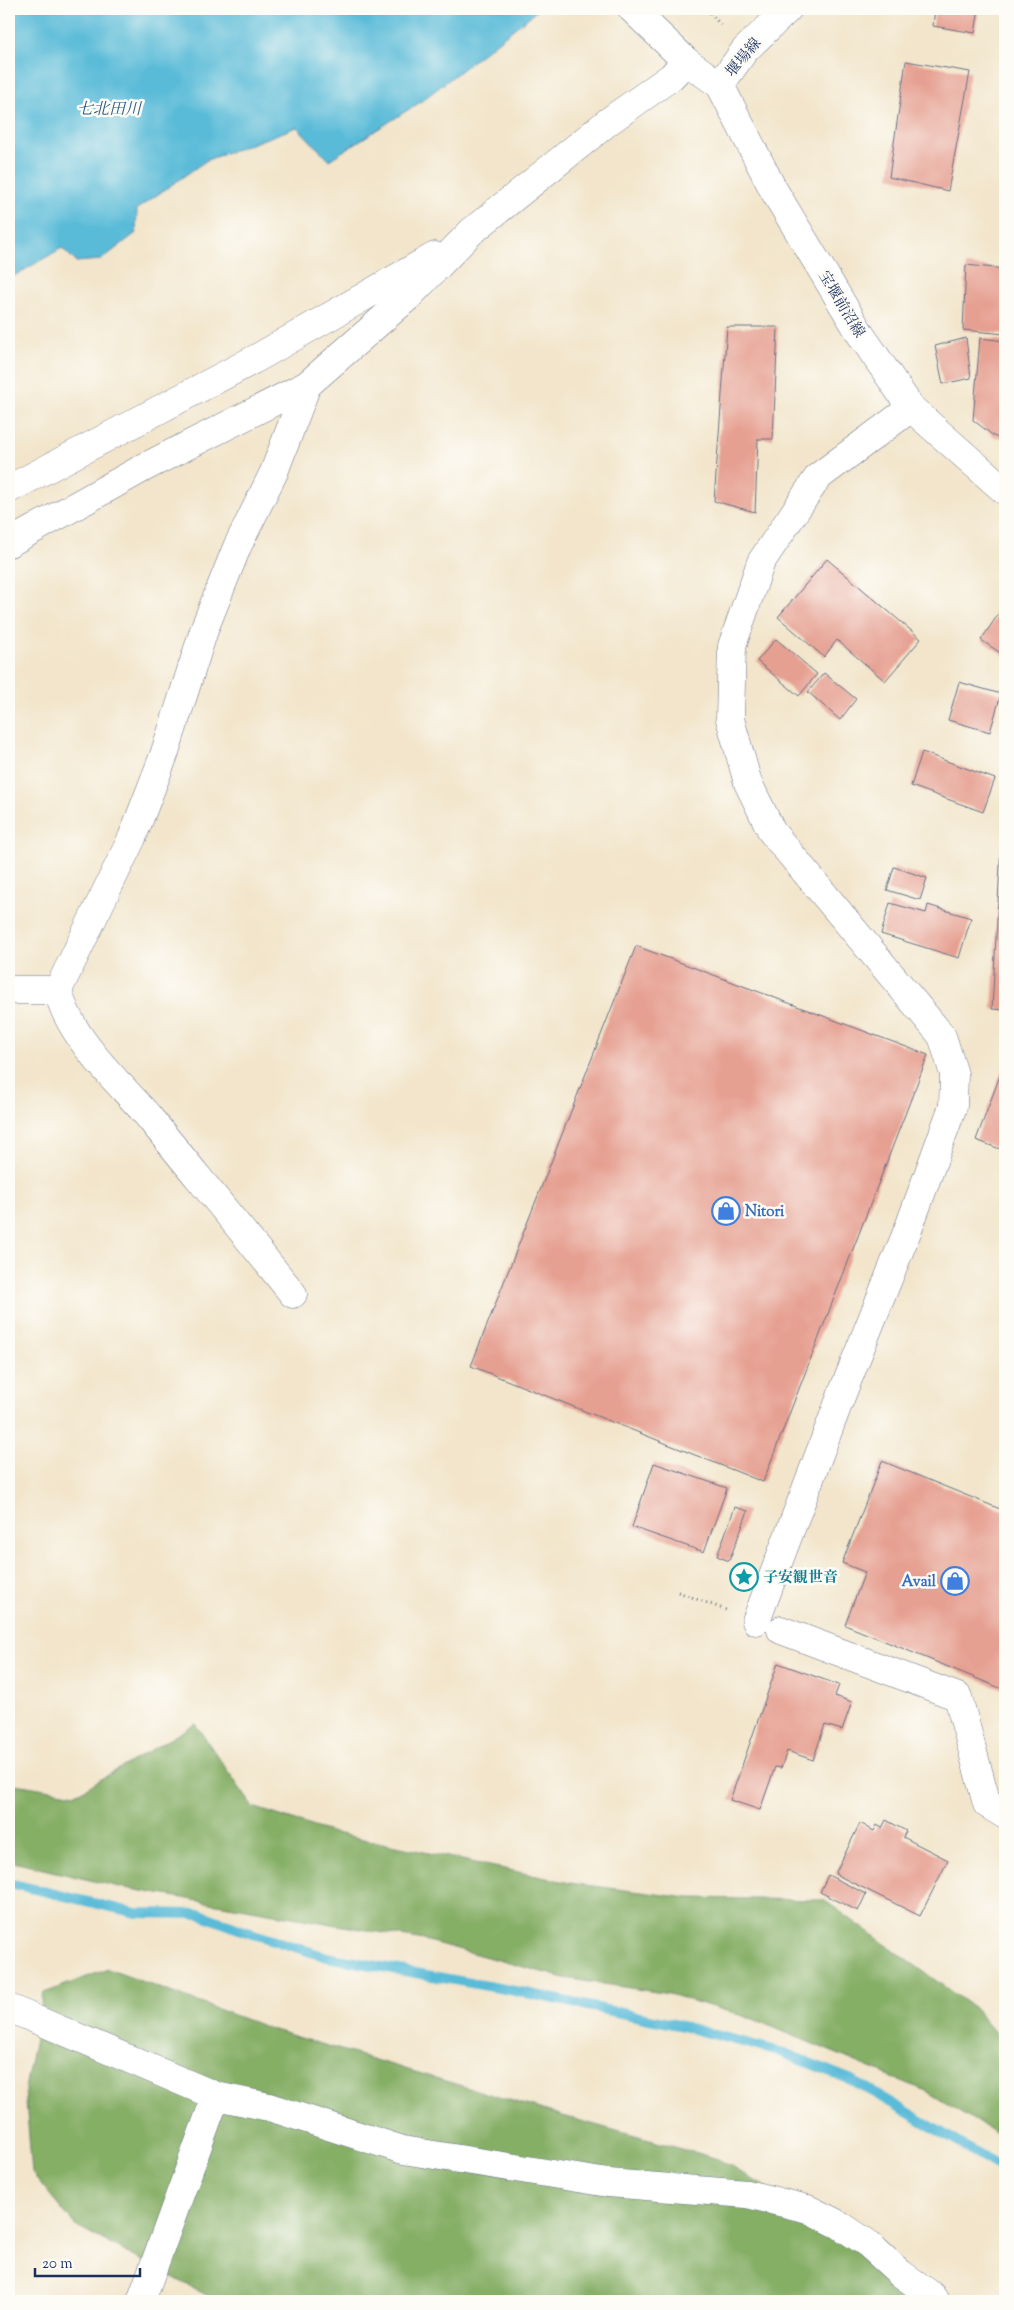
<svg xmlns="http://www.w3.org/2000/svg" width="1014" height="2310" font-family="'Sorts Mill Goudy','Noto Serif JP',serif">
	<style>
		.forest { fill: #86af66; stroke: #506f62 }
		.water { fill: #5abbd8; stroke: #3a759b }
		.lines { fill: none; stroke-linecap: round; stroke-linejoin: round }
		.stream { stroke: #5abbd8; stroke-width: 10 }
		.building { fill: #e6a092 }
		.minor-casing { stroke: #666f84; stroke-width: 29 }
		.path { stroke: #666f84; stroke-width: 3; stroke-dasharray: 1 4; stroke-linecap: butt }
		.minor { stroke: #fff; stroke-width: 28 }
		.labels { text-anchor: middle; stroke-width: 5; stroke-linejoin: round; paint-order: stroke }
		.street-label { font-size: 15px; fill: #1b2f5e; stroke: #fdfcf7 }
		.shop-label { font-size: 15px; font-weight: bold; fill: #366cbe; stroke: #fdfcf7; text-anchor: start }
		.culture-label { font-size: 15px; font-weight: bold; fill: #0d838f; stroke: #fdfcf7; text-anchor: start }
		.water-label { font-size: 16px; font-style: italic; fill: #2e5983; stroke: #fdfcf7 }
	</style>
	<rect width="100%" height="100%" fill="#fdfcf7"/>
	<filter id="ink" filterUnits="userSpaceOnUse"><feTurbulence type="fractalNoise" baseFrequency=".02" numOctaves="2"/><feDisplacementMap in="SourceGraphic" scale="10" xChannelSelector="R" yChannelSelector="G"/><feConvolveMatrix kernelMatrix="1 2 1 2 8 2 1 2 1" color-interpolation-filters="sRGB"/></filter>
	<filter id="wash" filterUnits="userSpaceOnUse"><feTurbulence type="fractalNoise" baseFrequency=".0096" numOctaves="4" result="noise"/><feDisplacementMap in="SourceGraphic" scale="20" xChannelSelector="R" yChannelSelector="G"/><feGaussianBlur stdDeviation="1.12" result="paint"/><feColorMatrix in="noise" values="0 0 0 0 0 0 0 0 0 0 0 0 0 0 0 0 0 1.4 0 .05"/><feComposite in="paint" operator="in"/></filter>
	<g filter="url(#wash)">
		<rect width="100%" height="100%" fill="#f2e5cb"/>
		<g class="forest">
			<polygon points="195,1724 253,1807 330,1832 570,1883 688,1898 824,1900 974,2008 1005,2044 1005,2139 926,2091 753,2019 669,1994 564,1978 424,1940 119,1887 9,1861 9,1783 76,1794"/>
			<polygon points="108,1969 274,2030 563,2116 718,2159 885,2257 942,2301 226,2301 212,2298 75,2225 32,2173 25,2089 44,1993"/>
		</g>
		<polygon class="water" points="9,9 539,9 419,103 329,160 297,127 207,160 137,209 136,233 101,260 76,262 62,248 9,279"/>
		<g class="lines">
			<polyline class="stream" points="9,1883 136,1913 200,1914 244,1931 327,1957 526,1993 678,2025 784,2053 854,2081 1005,2170"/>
		</g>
		<g id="blocks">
			<g class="building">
				<polygon points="935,9 979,9 975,33 933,26"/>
				<polygon points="906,61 970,72 948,191 889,177"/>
				<polygon points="966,265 1005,269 1005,334 963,330"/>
				<polygon points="727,327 778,327 773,439 758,439 755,512 714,501"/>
				<polygon points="966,338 971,378 943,384 935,346"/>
				<polygon points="980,338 1005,341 1005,438 995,437 973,420"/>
				<polygon points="827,559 921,639 885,681 837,640 824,657 778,617"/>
				<polygon points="1003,607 1005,609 1005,656 981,640"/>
				<polygon points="776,639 817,674 799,696 757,661"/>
				<polygon points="824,673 856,699 840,720 808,692"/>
				<polygon points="959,682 1001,694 990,732 948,720"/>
				<polygon points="922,752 995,779 983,812 911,786"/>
				<polygon points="1001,847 1005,847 1005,1010 992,1009"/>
				<polygon points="894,867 927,878 920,900 887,890"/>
				<polygon points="890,903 926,913 928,905 971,918 959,958 881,934"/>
				<polygon points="636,946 928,1055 763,1482 471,1366"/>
				<polygon points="1005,1062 1005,1151 976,1140"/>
				<polygon points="882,1461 1005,1511 1005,1690 845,1625 865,1572 842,1563"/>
				<polygon points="654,1463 727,1488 704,1552 632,1527"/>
				<polygon points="735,1507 748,1511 729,1561 717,1556"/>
				<polygon points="738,1565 755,1572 748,1589 732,1583"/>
				<polygon points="778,1663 839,1685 835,1696 852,1702 842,1730 825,1725 813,1760 787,1751 781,1768 775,1767 760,1810 730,1800"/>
				<polygon points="886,1820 906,1831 903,1837 948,1860 920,1916 835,1874 860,1823 874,1831 877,1825 882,1828"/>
				<polygon points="828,1875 866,1894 858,1911 820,1892"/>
			</g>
		</g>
	</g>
	<g filter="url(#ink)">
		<use href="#blocks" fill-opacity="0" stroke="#666f84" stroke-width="1"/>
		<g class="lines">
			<defs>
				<g id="minor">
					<polyline points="632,9 686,61 720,85 773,189 861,335 911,408 1005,491"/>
					<polyline points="720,85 745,50 788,9"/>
					<polyline points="9,489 257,358 435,256"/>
					<polyline points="9,543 145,467 307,385 409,296 471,232 609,121 671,77 686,61"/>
					<polyline points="9,990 58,990"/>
					<path d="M293 1294C245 1234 196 1175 148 1116 117 1080 69 1038 58 990L132 838 164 755 205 627 237 547 274 472 307 385"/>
					<polyline points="756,1621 842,1394 909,1227 953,1106 954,1074 942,1036 772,832 748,783 730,719 732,646 761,562 818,477 911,408"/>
					<polyline points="781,1630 958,1697 987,1804 1005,1815"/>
					<polyline points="9,2008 216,2096 269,2107 403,2150 608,2183 747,2194 808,2209 840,2225 867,2243 900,2273 931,2295 935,2301"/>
					<polyline points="141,2301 216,2096"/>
				</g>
			</defs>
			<use href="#minor" class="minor-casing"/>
			<g class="path">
				<polyline points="707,9 723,28"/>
				<polyline points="678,1592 726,1610"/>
			</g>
			<use href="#minor" class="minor"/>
		</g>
	</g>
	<defs>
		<symbol id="shop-ring" viewBox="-11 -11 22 22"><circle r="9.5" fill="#fdfcf7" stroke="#3f7fe0" stroke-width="1.5"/><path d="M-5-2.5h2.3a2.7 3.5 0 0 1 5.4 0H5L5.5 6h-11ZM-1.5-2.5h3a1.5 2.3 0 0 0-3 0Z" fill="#3f7fe0"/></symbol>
		<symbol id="sight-ring" viewBox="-11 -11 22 22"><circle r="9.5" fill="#fdfcf7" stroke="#0f9aa8" stroke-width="1.5"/><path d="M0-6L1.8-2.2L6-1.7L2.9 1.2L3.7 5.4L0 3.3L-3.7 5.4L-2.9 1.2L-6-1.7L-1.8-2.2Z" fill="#0f9aa8"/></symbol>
	</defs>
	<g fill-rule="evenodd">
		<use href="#shop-ring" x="710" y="1195" width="32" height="32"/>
		<use href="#sight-ring" x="728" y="1561" width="32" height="32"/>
		<use href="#shop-ring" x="939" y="1565" width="32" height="32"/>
	</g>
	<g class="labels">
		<g class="street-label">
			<text transform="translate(743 57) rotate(-50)" y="5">堰場線</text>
			<text transform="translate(842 304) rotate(59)" y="5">宝堰前沼線</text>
		</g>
		<g class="shop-label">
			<text x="745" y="1216">Nitori</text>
			<text x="936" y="1586" text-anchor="end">Avail</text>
		</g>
		<g class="culture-label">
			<text x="763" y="1582">子安観世音</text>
		</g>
		<g class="water-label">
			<text x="109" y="114">七北田川</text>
		</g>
	</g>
	<rect width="1014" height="2310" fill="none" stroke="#fdfcf7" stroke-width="30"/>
	<path d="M35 2268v8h105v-8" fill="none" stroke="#1b2f5e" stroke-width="2.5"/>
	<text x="42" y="2268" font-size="15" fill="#1b2f5e" stroke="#fdfcf7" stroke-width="4" paint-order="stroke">20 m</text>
</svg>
